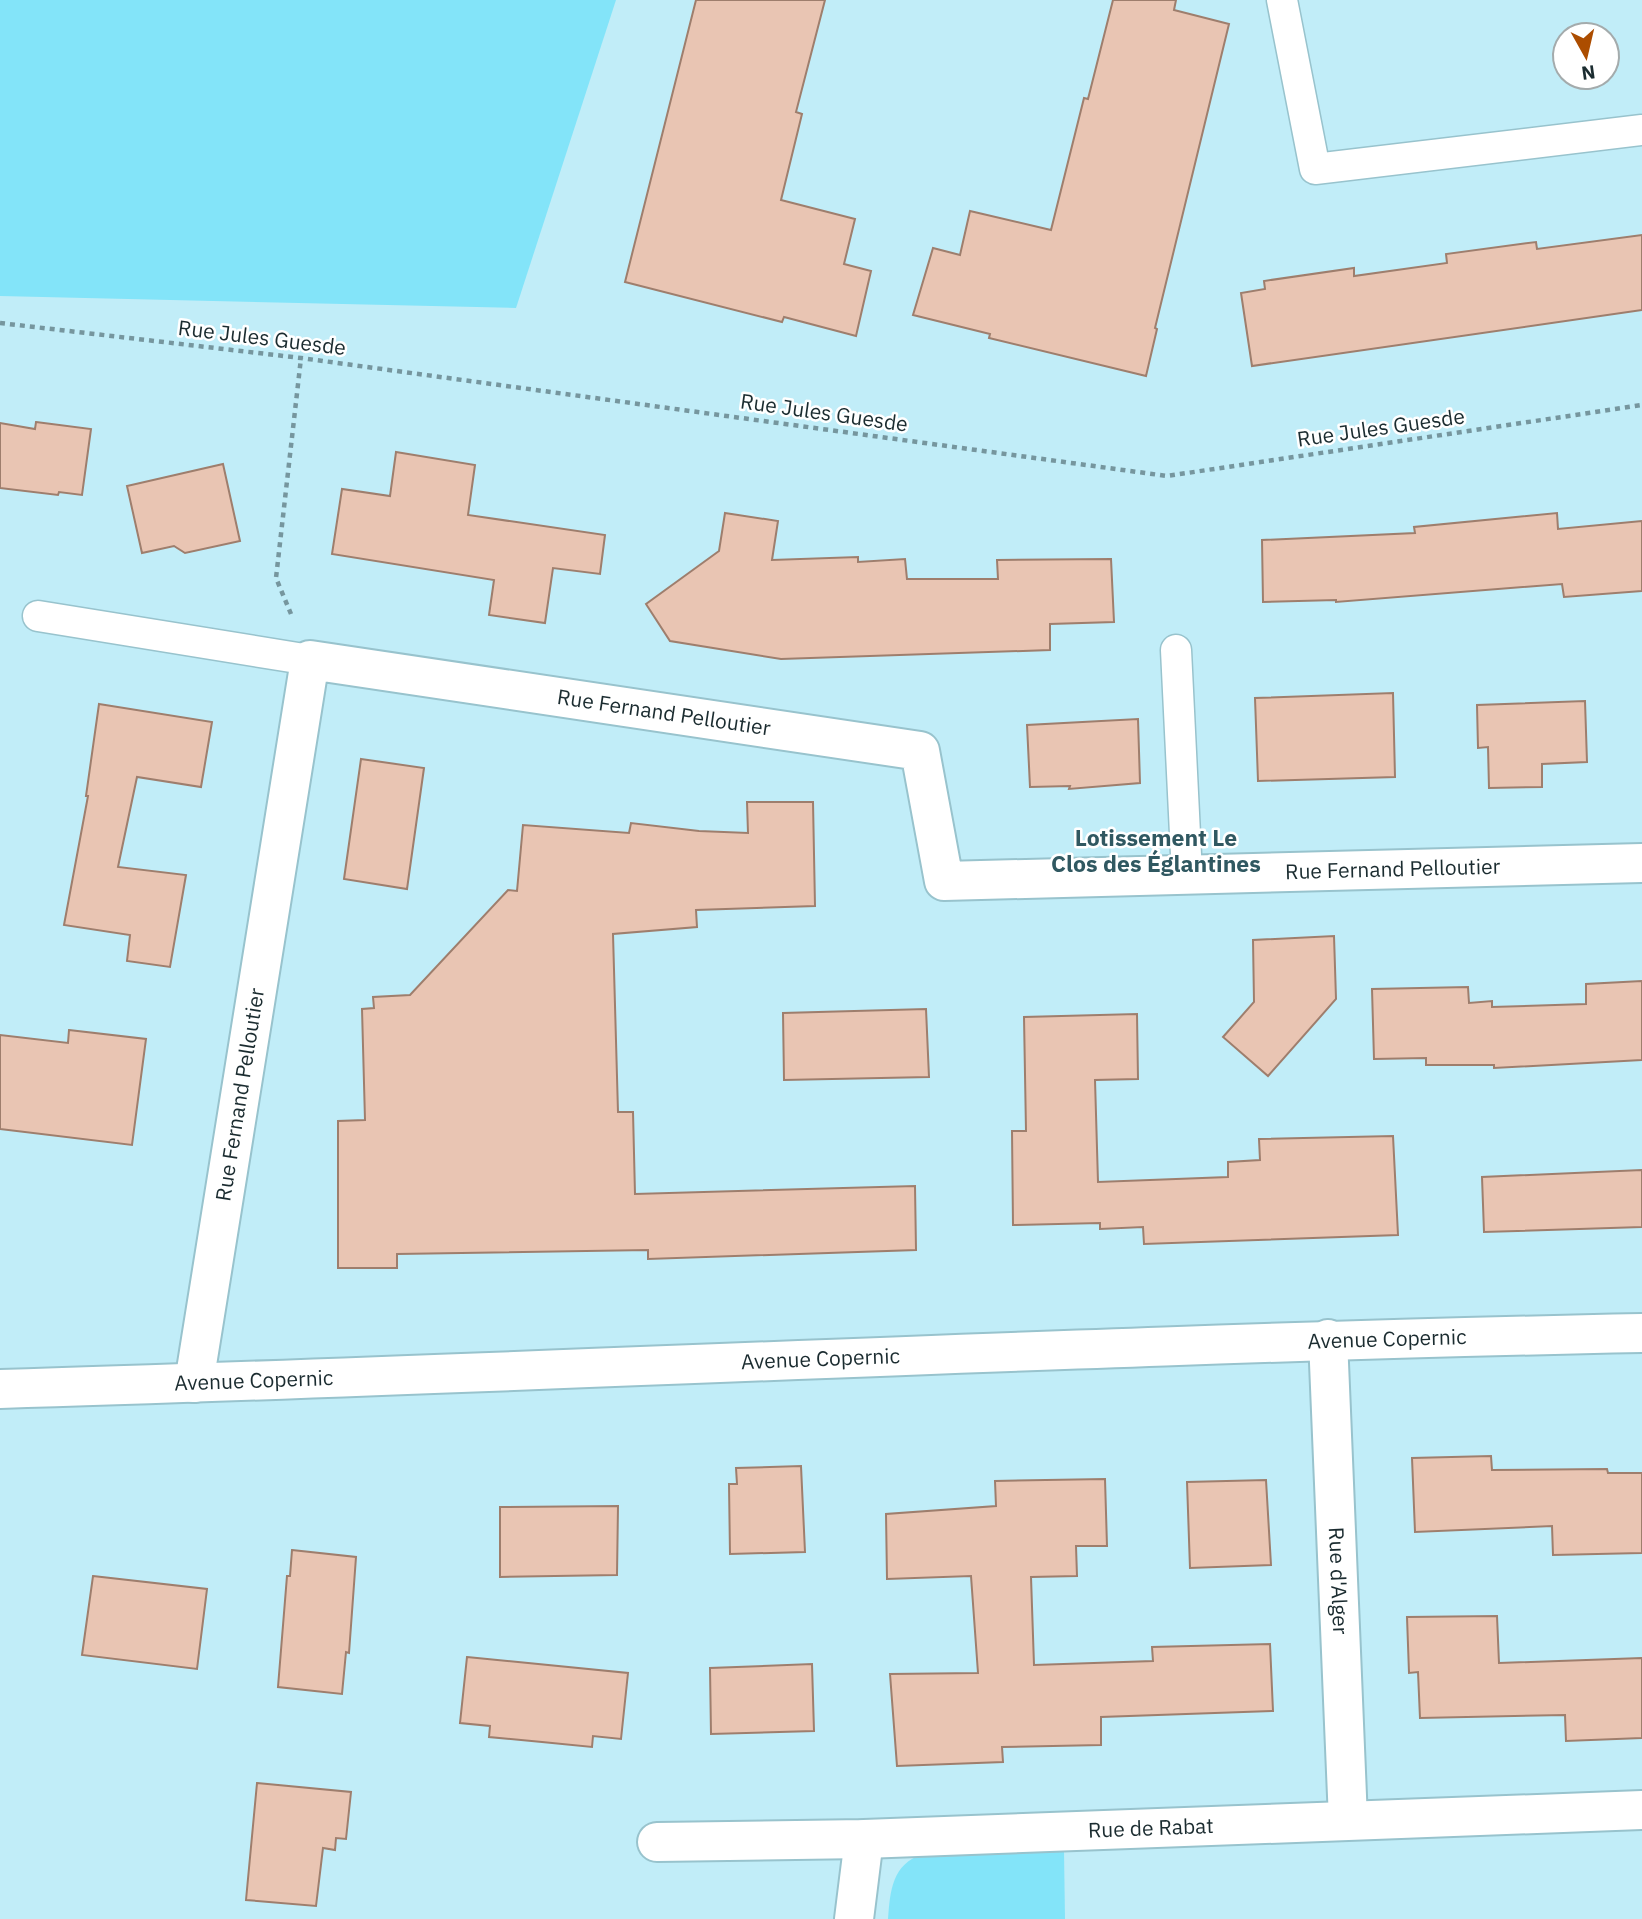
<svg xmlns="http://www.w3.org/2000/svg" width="1642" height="1919" font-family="'IBM Plex Sans',sans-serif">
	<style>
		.green { fill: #83e4f9 }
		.building { fill: #e9c5b3; stroke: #9e7e6d; stroke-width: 2 }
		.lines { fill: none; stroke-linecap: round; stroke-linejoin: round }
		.service-casing { stroke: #98c3cd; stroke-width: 33 }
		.minor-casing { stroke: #98c3cd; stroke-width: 42 }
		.tertiary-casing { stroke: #98c3cd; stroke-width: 42 }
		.path { stroke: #76969e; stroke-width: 4.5; stroke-dasharray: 5 5; stroke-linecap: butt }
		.service { stroke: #fff; stroke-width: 30 }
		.minor { stroke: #fff; stroke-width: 38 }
		.tertiary { stroke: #fff; stroke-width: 38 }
		.labels { text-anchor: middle; stroke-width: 5; stroke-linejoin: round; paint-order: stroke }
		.street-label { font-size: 21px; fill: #1b2c30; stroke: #fff }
		.neighbourhood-label { font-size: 23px; font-weight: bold; fill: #305861; stroke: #fff }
	</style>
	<rect width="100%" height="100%" fill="#c1edf8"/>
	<g class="green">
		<polygon points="0,0 616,0 516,308 0,296"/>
		<path d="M1064 1851 1065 1919H888C890 1891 892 1864 923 1854Z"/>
	</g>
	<g class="building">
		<polygon points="696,0 825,0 796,112 802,114 781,200 855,219 844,264 871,271 856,336 784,317 782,322 625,282"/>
		<polygon points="1113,0 1176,0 1174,10 1229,24 1155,328 1157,329 1146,376 989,338 990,334 913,315 933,248 960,255 970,211 1051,230 1084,98 1088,99"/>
		<polygon points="1642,235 1642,310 1252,366 1241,293 1265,289 1264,281 1354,268 1354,276 1447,263 1446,254 1536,242 1537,249"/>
		<polygon points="36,422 91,429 82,495 59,492 58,495 0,488 0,423 35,429"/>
		<polygon points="396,452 475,465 468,515 605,535 600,574 553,568 545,623 489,615 494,580 332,554 342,489 390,496"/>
		<polygon points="223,464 240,541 185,553 174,546 142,553 127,486"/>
		<polygon points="725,513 778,521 772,560 858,557 858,562 905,559 907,579 998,579 997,560 1111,559 1114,622 1050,624 1050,650 781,659 670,641 646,604 719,551"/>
		<polygon points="1557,513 1558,529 1642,521 1642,591 1564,597 1562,584 1336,602 1336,600 1263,602 1262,540 1415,533 1414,527"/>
		<polygon points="1393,693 1395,777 1258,781 1255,698"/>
		<polygon points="1585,701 1587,762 1542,764 1542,787 1489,788 1488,747 1478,748 1477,705"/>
		<polygon points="99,704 212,722 201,787 137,777 118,867 186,875 170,967 127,961 130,935 64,925 88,796 86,796"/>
		<polygon points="1138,719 1140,783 1069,789 1070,786 1030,787 1027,725"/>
		<polygon points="361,759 424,768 407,889 344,879"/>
		<polygon points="747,802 813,802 815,906 696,910 697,927 613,934 618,1112 633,1112 635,1194 915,1186 916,1250 648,1259 648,1250 397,1254 397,1268 338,1268 338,1121 365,1120 362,1009 374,1008 373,997 410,995 508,890 517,891 523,825 629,833 631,823 699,831 748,833"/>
		<polygon points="1334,936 1336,999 1268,1076 1223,1037 1254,1002 1253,940"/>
		<polygon points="1642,981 1642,1060 1494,1068 1494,1065 1426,1065 1426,1058 1374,1059 1372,989 1468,987 1469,1003 1492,1001 1492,1007 1586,1004 1586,984"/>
		<polygon points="926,1009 929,1077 784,1080 783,1013"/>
		<polygon points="1137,1014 1138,1079 1095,1080 1098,1182 1228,1177 1228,1162 1260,1160 1259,1139 1393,1136 1398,1235 1144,1244 1143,1227 1100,1229 1100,1223 1013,1225 1012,1131 1026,1131 1024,1017"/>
		<polygon points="69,1030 146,1039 132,1145 0,1129 0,1035 68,1043"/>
		<polygon points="1642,1170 1642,1227 1484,1232 1482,1177"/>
		<polygon points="1491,1456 1492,1470 1607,1469 1608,1473 1642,1473 1642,1553 1553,1555 1552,1526 1415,1532 1412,1458"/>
		<polygon points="801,1466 805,1552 730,1554 729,1484 737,1484 736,1468"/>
		<polygon points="1105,1479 1107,1546 1076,1546 1077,1576 1031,1577 1034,1665 1153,1661 1152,1647 1270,1644 1273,1711 1101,1717 1101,1745 1002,1747 1003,1762 897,1766 890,1674 978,1673 971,1576 887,1579 886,1514 996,1506 995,1481"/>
		<polygon points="1266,1480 1271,1565 1190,1568 1187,1482"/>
		<polygon points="618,1506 617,1575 500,1577 500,1507"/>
		<polygon points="292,1550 356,1557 349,1653 346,1652 342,1694 278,1687 287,1576 290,1576"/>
		<polygon points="93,1576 207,1589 197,1669 82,1655"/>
		<polygon points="1497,1616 1499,1663 1642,1658 1642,1738 1566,1741 1565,1715 1420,1718 1418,1672 1409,1673 1407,1617"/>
		<polygon points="467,1657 628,1673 621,1739 593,1736 592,1747 542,1742 489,1737 490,1726 460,1723"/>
		<polygon points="812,1664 814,1731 711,1734 710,1668"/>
		<polygon points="257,1783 351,1792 346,1839 336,1838 335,1850 323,1848 316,1906 246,1900"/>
	</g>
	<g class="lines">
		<defs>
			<g id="service">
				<polyline points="1282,0 1315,169 1642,130"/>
				<polyline points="38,616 310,660"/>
				<polyline points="1176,650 1187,875"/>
			</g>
			<g id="minor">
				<path id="s1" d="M1328 1339 1348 1820"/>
				<path id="s2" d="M194 1383 310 660 920 751 944 881 1642 863"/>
				<path id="s3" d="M657 1842 864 1839 1642 1810"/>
				<polyline points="854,1919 864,1839"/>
			</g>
			<g id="tertiary">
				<path id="s4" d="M0 1389C547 1373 1094 1344 1642 1333"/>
			</g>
		</defs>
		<use href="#service" class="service-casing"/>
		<use href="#minor" class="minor-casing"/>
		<use href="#tertiary" class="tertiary-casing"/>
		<g class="path">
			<polyline points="0,323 301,358 1167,476 1642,405"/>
			<polyline points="291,614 276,578 301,358"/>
		</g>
		<use href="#service" class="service"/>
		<use href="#minor" class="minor"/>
		<use href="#tertiary" class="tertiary"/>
	</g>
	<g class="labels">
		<g class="street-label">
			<text transform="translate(262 338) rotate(7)" y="7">Rue Jules Guesde</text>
			<text transform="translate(824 413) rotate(8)" y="7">Rue Jules Guesde</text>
			<text transform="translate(1381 428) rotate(-8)" y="7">Rue Jules Guesde</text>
			<text dy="7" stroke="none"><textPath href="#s2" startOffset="1090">Rue Fernand Pelloutier</textPath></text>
			<text dy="7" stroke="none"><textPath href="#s2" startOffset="1930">Rue Fernand Pelloutier</textPath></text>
			<text dy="7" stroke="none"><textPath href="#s2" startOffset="292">Rue Fernand Pelloutier</textPath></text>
			<text dy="7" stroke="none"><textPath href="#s4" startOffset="1388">Avenue Copernic</textPath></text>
			<text dy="7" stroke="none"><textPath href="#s4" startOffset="821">Avenue Copernic</textPath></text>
			<text dy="7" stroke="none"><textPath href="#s4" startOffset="254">Avenue Copernic</textPath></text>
			<text dy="7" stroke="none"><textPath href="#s1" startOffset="242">Rue d'Alger</textPath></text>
			<text dy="7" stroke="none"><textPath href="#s3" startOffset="494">Rue de Rabat</textPath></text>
		</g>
		<g class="neighbourhood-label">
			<text x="1156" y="846">Lotissement Le<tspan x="1156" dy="26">Clos des Églantines</tspan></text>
		</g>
	</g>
	<g transform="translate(1586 56) rotate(172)"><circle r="33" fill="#ffffff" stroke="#a4abac" stroke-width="2"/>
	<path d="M0-5L12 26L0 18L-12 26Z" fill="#ac4d00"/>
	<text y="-10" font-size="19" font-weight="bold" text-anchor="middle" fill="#1b2c30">N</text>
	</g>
</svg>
